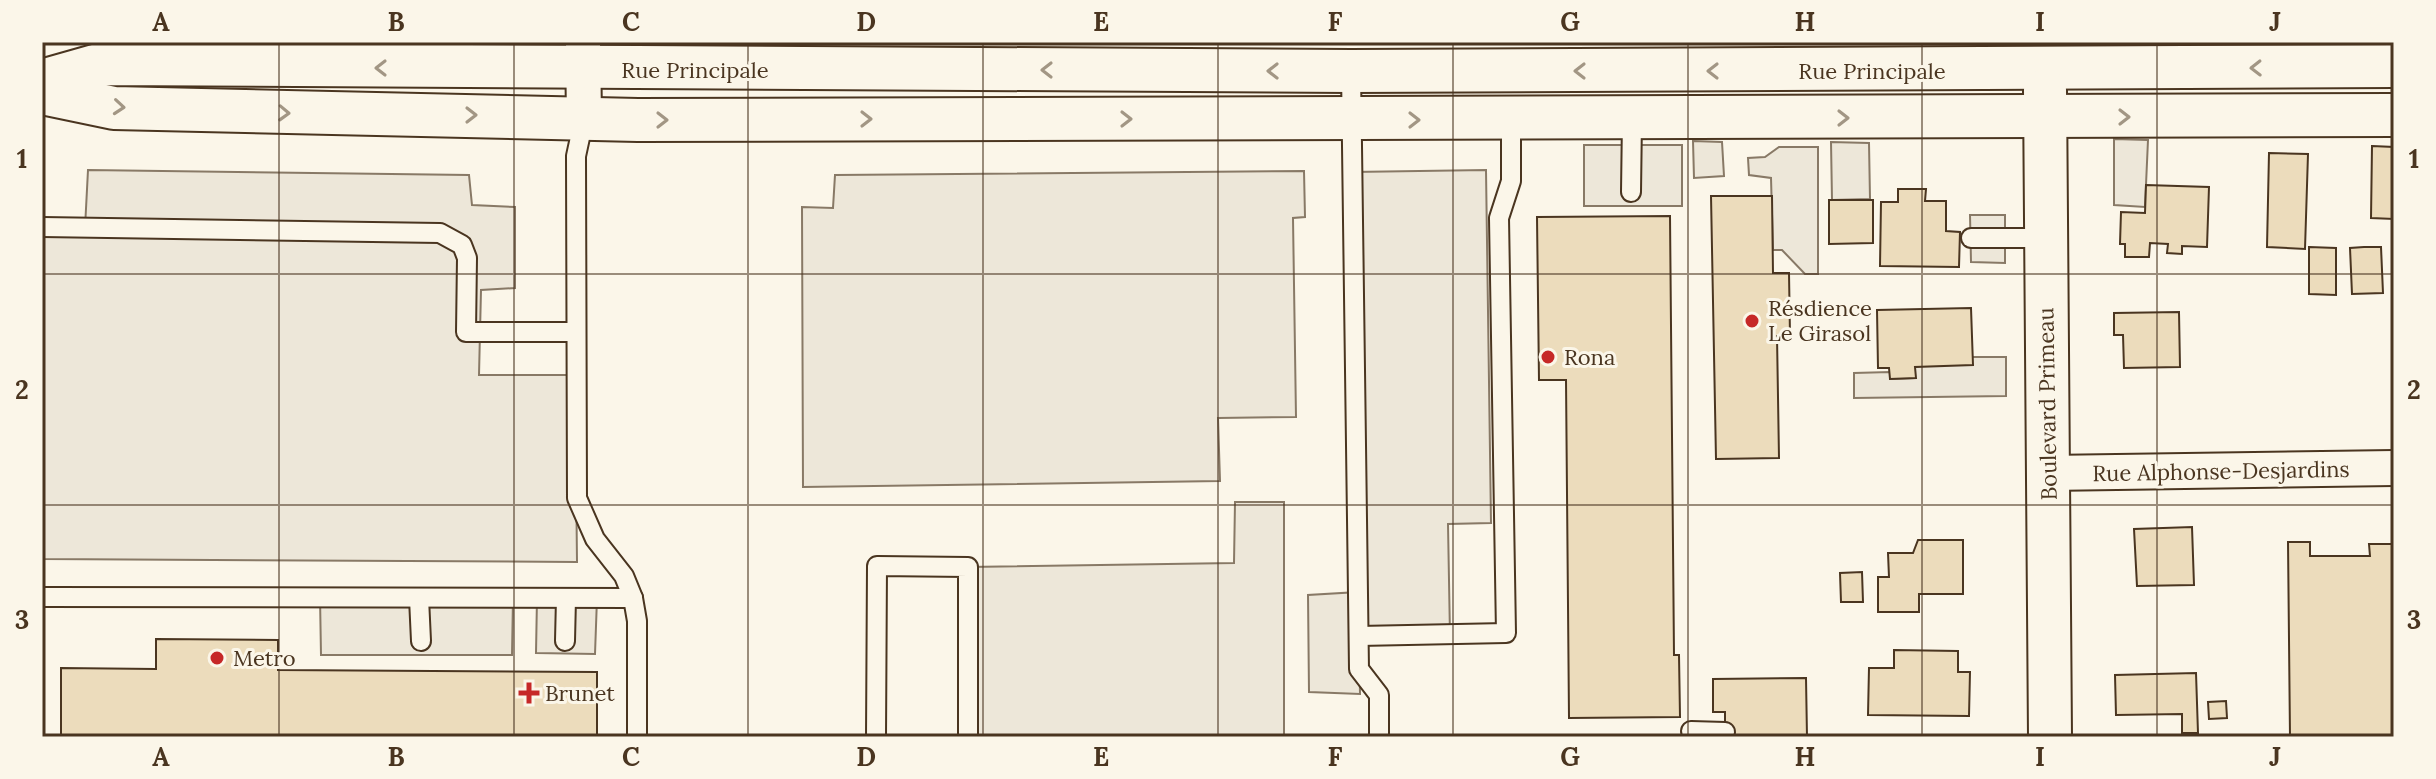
<svg xmlns="http://www.w3.org/2000/svg" width="2436" height="779" font-family="Lora,serif">
	<style>
		.parking { fill: #ede7d9; stroke: #887966; stroke-width: 2 }
		.building { fill: #ecdcbc; stroke: #4a3520; stroke-width: 2 }
		.lines { fill: none; stroke-linecap: round; stroke-linejoin: round }
		.service-casing { stroke: #4a3520; stroke-width: 22 }
		.minor-casing { stroke: #4a3520; stroke-width: 38 }
		.tertiary-casing { stroke: #4a3520; stroke-width: 46 }
		.service { stroke: #fbf6e9; stroke-width: 18 }
		.minor { stroke: #fbf6e9; stroke-width: 34 }
		.tertiary { stroke: #fbf6e9; stroke-width: 42 }
		.oneway { stroke: #a29684 }
		.grid { fill: none; stroke: #4a3520; stroke-width: 2; stroke-opacity: 0.55 }
		.poi-dot { fill: #c62828; stroke: #fbf6e9; stroke-width: 3 }
		.labels { text-anchor: middle; stroke-width: 6; stroke-linejoin: round; paint-order: stroke }
		.street-label { font-size: 22px; fill: #4a3520; stroke: #fbf6e9 }
		.poi-label { font-size: 22px; fill: #4a3520; stroke: #fbf6e9; text-anchor: start }
		.neatline { fill: none; stroke: #4a3520; stroke-width: 3 }
		.grid-label { font-size: 26px; text-anchor: middle; font-weight: bold; fill: #4a3520 }
	</style>
	<rect width="100%" height="100%" fill="#fbf6e9"/>
	<g class="parking">
		<polygon points="2114,139 2148,140 2145,207 2114,205"/>
		<polygon points="1693,141 1722,142 1724,176 1694,178"/>
		<polygon points="1831,142 1869,143 1870,199 1832,200"/>
		<rect x="1584" y="145" width="98" height="61"/>
		<polygon points="1779,147 1818,147 1818,274 1805,274 1782,250 1773,250 1771,178 1749,175 1748,158 1765,157"/>
		<polygon points="88,170 469,175 472,205 515,207 515,288 481,290 479,375 575,375 577,562 42,559 42,227 85,228"/>
		<polygon points="1486,170 1491,523 1448,524 1450,636 1359,636 1360,694 1309,692 1308,595 1358,592 1352,172"/>
		<polygon points="1304,171 1305,217 1293,218 1296,417 1218,418 1220,481 803,487 802,207 833,208 835,175"/>
		<polygon points="1970,215 2005,215 2005,263 1971,262"/>
		<polygon points="1972,357 2006,357 2006,396 1854,398 1854,373 1890,372 1890,379 1915,378 1915,367"/>
		<polygon points="1235,502 1284,502 1284,737 968,737 968,567 1234,563"/>
		<polygon points="320,597 513,598 512,655 321,655"/>
		<polygon points="537,598 597,598 595,654 536,653"/>
	</g>
	<g class="building">
		<polygon points="2372,146 2394,147 2394,219 2371,218"/>
		<polygon points="2269,153 2308,154 2305,249 2267,247"/>
		<polygon points="2146,185 2209,187 2207,247 2182,246 2182,254 2167,253 2168,244 2150,243 2149,257 2125,257 2125,244 2120,244 2121,212 2145,213"/>
		<polygon points="1898,189 1926,189 1925,201 1946,201 1946,231 1960,232 1959,267 1880,266 1881,202 1898,202"/>
		<polygon points="1711,196 1772,196 1773,273 1789,273 1790,336 1777,336 1779,458 1716,459"/>
		<polygon points="1829,200 1873,200 1873,243 1829,244"/>
		<polygon points="1670,216 1674,655 1679,655 1680,717 1569,718 1566,380 1539,380 1537,217"/>
		<polygon points="2309,247 2336,248 2336,295 2309,294"/>
		<polygon points="2364,247 2381,247 2383,293 2352,294 2350,248"/>
		<polygon points="1971,308 1973,365 1915,367 1916,378 1890,379 1889,368 1878,368 1877,310"/>
		<polygon points="2179,312 2180,367 2124,368 2123,335 2114,335 2114,313"/>
		<polygon points="2192,527 2194,585 2137,586 2134,529"/>
		<polygon points="1918,540 1963,540 1963,594 1919,594 1919,612 1878,612 1878,577 1889,577 1888,553 1913,553"/>
		<polygon points="2288,542 2310,542 2310,556 2370,556 2369,544 2394,544 2394,737 2290,737"/>
		<polygon points="1862,572 1863,602 1841,602 1840,573"/>
		<polygon points="156,639 278,640 278,670 597,672 597,737 61,737 61,668 156,669"/>
		<polygon points="1894,650 1958,651 1958,672 1970,672 1969,716 1868,715 1869,668 1894,668"/>
		<polygon points="2196,673 2198,733 2182,733 2182,714 2116,715 2115,675"/>
		<polygon points="1806,678 1807,737 1725,737 1725,712 1713,712 1713,679"/>
		<polygon points="2226,701 2227,718 2209,719 2208,702"/>
	</g>
	<g class="lines">
		<defs>
			<g id="service">
				<polyline points="1351,71 1359,669 1379,695 1379,737"/>
				<polyline points="584,119 576,156 577,498 595,539 624,576 633,598 637,621 637,737"/>
				<polyline points="1631,192 1632,119"/>
				<polyline points="42,227 440,233 462,245 467,258 466,332 575,332"/>
				<polyline points="1971,238 2045,238"/>
				<polyline points="42,597 633,598"/>
				<polyline points="419,598 421,641"/>
				<polyline points="1359,636 1506,633 1499,218 1511,181 1511,119"/>
				<polyline points="565,641 566,598"/>
				<polyline points="1691,731 1725,732"/>
				<polyline points="876,737 877,566 968,567 968,737"/>
			</g>
			<g id="minor">
				<polyline points="583,42 584,119"/>
				<polyline points="2048,473 2394,468"/>
			</g>
			<g id="tertiary">
				<polyline points="42,81 102,64 1351,71 2394,66"/>
				<polyline points="2045,90 2050,737"/>
				<polyline points="42,93 114,108 638,120 2394,115"/>
			</g>
		</defs>
		<use href="#service" class="service-casing"/>
		<use href="#minor" class="minor-casing"/>
		<use href="#tertiary" class="tertiary-casing"/>
		<use href="#service" class="service"/>
		<use href="#minor" class="minor"/>
		<use href="#tertiary" class="tertiary"/>
	</g>
	<defs><path id="oneway-chevron" d="M-2-3.5L2.5 0L-2 3.5" fill="none" stroke-width="1.6" stroke-linecap="round" stroke-linejoin="round" transform="scale(2)"/></defs>
	<g class="oneway">
		<use href="#oneway-chevron" transform="translate(381 68) rotate(-180)"/>
		<use href="#oneway-chevron" transform="translate(2256 68) rotate(179)"/>
		<use href="#oneway-chevron" transform="translate(1047 70) rotate(-180)"/>
		<use href="#oneway-chevron" transform="translate(1273 71) rotate(-180)"/>
		<use href="#oneway-chevron" transform="translate(1580 71) rotate(180)"/>
		<use href="#oneway-chevron" transform="translate(1713 71) rotate(-180)"/>
		<use href="#oneway-chevron" transform="translate(119 107) rotate(5)"/>
		<use href="#oneway-chevron" transform="translate(284 113) rotate(2)"/>
		<use href="#oneway-chevron" transform="translate(471 115)"/>
		<use href="#oneway-chevron" transform="translate(2124 117)"/>
		<use href="#oneway-chevron" transform="translate(1843 118)"/>
		<use href="#oneway-chevron" transform="translate(866 119)"/>
		<use href="#oneway-chevron" transform="translate(1126 119)"/>
		<use href="#oneway-chevron" transform="translate(662 120)"/>
		<use href="#oneway-chevron" transform="translate(1414 120)"/>
	</g>
	<path class="grid" d="M279 42V737M514 42V737M748 42V737M983 42V737M1218 42V737M1453 42V737M1688 42V737M1922 42V737M2157 42V737M42 274H2394M42 505H2394"/>
	<g class="poi-dot">
		<circle cx="1752" cy="321" r="8"/>
		<circle cx="1548" cy="357" r="8"/>
		<circle cx="217" cy="658" r="8"/>
		<path d="M525 681h8v8h8v8h-8v8h-8v-8h-8v-8h8z"/>
	</g>
	<g class="labels">
		<g class="street-label">
			<text x="695" y="78">Rue Principale</text>
			<text x="1872" y="79">Rue Principale</text>
			<text transform="translate(2047 404) rotate(-91)" y="8">Boulevard Primeau</text>
			<text transform="translate(2221 471) rotate(-1)" y="8">Rue Alphonse-Desjardins</text>
		</g>
		<g class="poi-label">
			<text x="1768" y="316">Résdience<tspan x="1768" dy="25">Le Girasol</tspan></text>
			<text x="1564" y="365">Rona</text>
			<text x="233" y="666">Metro</text>
			<text x="545" y="701">Brunet</text>
		</g>
	</g>
	<rect width="2436" height="779" fill="none" stroke="#fbf6e9" stroke-width="88"/>
	<rect x="44" y="44" width="2348" height="691" class="neatline"/>
	<g class="grid-label">
		<text x="161" y="31">A</text>
		<text x="396" y="31">B</text>
		<text x="631" y="31">C</text>
		<text x="866" y="31">D</text>
		<text x="1101" y="31">E</text>
		<text x="1335" y="31">F</text>
		<text x="1570" y="31">G</text>
		<text x="1805" y="31">H</text>
		<text x="2040" y="31">I</text>
		<text x="2275" y="31">J</text>
		<text x="22" y="168">1</text>
		<text x="2414" y="168">1</text>
		<text x="22" y="399">2</text>
		<text x="2414" y="399">2</text>
		<text x="22" y="629">3</text>
		<text x="2414" y="629">3</text>
		<text x="161" y="766">A</text>
		<text x="396" y="766">B</text>
		<text x="631" y="766">C</text>
		<text x="866" y="766">D</text>
		<text x="1101" y="766">E</text>
		<text x="1335" y="766">F</text>
		<text x="1570" y="766">G</text>
		<text x="1805" y="766">H</text>
		<text x="2040" y="766">I</text>
		<text x="2275" y="766">J</text>
	</g>
</svg>
